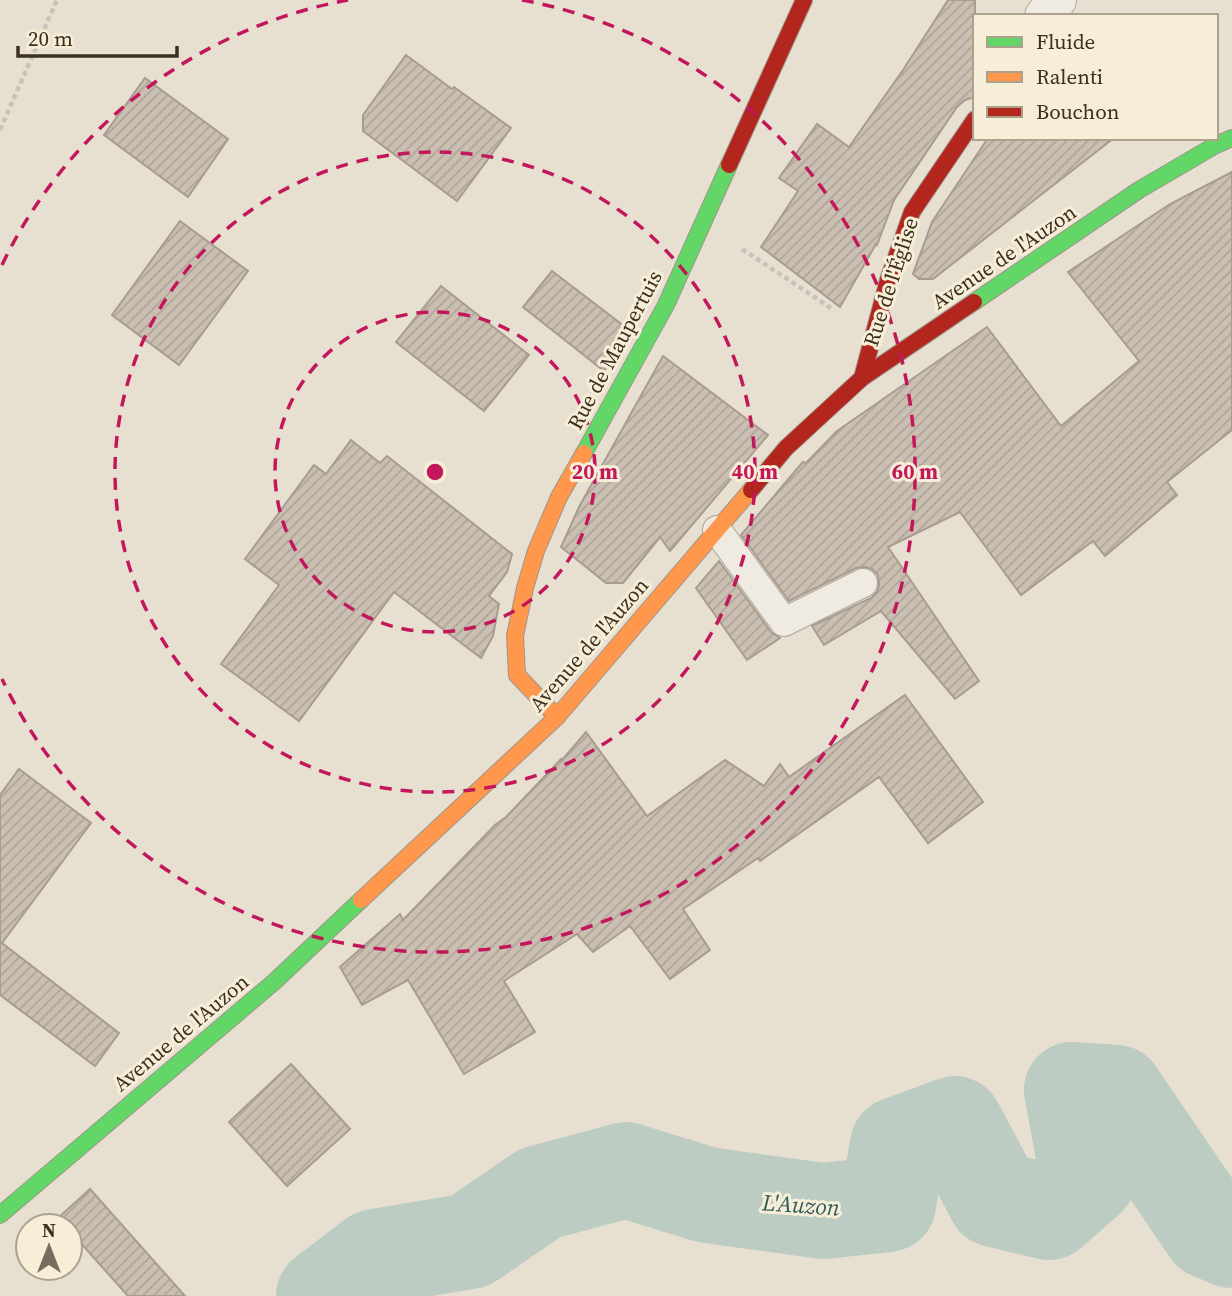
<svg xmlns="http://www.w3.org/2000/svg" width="1232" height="1296" font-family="'Source Serif 4',serif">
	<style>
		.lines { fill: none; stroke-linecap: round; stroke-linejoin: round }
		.river { stroke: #bcccc2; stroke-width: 96 }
		.building { fill: url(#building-hatch); stroke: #a89c90; stroke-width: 2 }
		.lane-casing { stroke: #ada599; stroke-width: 30 }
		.street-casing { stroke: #ada599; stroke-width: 40 }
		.fast-casing { stroke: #9c958a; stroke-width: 18 }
		.slow-casing { stroke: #9c958a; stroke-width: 18 }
		.jam-casing { stroke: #9c958a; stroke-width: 18 }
		.path { stroke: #c8c2b9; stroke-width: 4.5; stroke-dasharray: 5 3.5; stroke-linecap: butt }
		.lane { stroke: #efebe3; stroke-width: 28 }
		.street { stroke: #efebe3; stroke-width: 38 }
		.fast { stroke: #63d668; stroke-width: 16 }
		.slow { stroke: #ff974d; stroke-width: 16 }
		.jam { stroke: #b3261e; stroke-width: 16 }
		.ring { fill: none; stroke: #c2185b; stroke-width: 3.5; stroke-dasharray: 12 9 }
		.labels { text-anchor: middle; stroke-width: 6; stroke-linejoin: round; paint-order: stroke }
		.street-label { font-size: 21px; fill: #3d2e20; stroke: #f7eed8 }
		.water-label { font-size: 23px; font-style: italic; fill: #2f5d5a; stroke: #f7eed8 }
		.centre { fill: #c2185b; stroke: #f7eed8; stroke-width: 3.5 }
		.ring-label { font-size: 21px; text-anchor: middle; font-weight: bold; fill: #c2185b; stroke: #f7eed8; stroke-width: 6; stroke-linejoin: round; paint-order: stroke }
	</style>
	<defs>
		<pattern id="building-hatch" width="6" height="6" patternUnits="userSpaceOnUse" patternTransform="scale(1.75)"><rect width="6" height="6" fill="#cbbfb2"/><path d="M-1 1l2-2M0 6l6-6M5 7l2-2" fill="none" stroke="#afa499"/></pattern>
	</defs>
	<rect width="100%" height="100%" fill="#e7e0d1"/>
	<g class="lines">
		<polyline class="river" points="324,1296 375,1257 470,1241 540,1193 626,1170 707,1195 823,1211 888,1204 898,1145 955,1124 995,1199 1049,1212 1088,1178 1072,1090 1116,1093 1210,1231 1232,1240"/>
	</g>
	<g class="building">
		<polygon points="948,0 975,0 975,97 965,100 957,107 894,200 877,245 876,244 840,307 761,247 798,191 779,178 817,124 849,147 903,70"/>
		<polygon points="406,55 452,89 454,87 511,128 457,201 363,131 363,115"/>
		<polygon points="145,78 228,139 188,197 104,135"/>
		<polygon points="988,138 1114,138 933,279 919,279 913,274 932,222"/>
		<polygon points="1232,172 1232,430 1167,482 1177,495 1105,556 1093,541 1021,595 960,512 888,547 979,681 955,699 881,611 824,645 812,626 871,598 877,592 879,585 878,575 872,569 865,567 856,568 789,601 741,535 802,463 803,462 806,463 837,431 987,327 1061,426 1139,361 1068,272 1170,204"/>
		<polygon points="180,221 248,271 179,365 112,315"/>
		<polygon points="552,271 624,326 615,339 621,341 604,371 523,307"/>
		<polygon points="441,286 529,355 484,411 396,342"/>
		<polygon points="663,356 768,435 670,551 660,537 623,583 606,583 561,547 579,507"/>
		<polygon points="351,440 380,463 387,456 512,554 507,572 489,596 499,604 493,636 481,658 394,592 299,721 221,664 279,585 245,559 314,465 326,474"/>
		<polygon points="719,561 771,632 780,638 747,660 696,588"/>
		<polygon points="905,695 983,802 928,843 879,777 760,861 758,858 683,909 710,950 670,979 630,926 593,952 577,934 504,981 535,1032 464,1074 408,980 362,1005 340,967 400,914 403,920 495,825 506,817 561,759 562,760 586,732 647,816 725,760 764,786 780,764 789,777"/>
		<polygon points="19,769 91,823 2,943 119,1033 95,1066 0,995 0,795"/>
		<polygon points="291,1064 350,1129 287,1186 229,1122"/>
		<polygon points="90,1189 185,1296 128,1296 70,1231 70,1226 66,1226 58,1218"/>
	</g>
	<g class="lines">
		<defs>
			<polyline id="lane" points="717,530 784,622 863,583"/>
			<polyline id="street" points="1044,16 1057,0"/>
			<g id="fast">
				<polyline points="974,302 1139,190 1214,146 1232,138"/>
				<polyline points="584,453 666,305 729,165"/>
				<polyline points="0,1215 274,982 361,900"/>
			</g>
			<g id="slow">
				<polyline points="557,717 517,675 515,636 525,588 536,551 559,497 584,453"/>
				<polyline points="361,900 557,717 751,490"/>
			</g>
			<g id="jam">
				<polyline points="729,165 804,0"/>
				<polyline points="862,378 888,280 912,212 975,119"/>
				<polyline points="751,490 786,448 862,378 974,302"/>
			</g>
		</defs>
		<use href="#lane" class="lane-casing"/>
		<use href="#street" class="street-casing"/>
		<use href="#fast" class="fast-casing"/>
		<use href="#slow" class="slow-casing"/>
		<use href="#jam" class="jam-casing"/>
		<g class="path">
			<polyline points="0,130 57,0"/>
			<polyline points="742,249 831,308"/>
		</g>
		<use href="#lane" class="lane"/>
		<use href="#street" class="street"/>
		<use href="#fast" class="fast"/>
		<use href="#slow" class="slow"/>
		<use href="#jam" class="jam"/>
	</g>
	<g class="ring">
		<circle cx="435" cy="472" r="160"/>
		<circle cx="435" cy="472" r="320"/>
		<path d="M2 265A480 480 0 0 1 348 0M522 0A480 480 0 1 1 2 679"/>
	</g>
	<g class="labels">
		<g class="street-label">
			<text transform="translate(1004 257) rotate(-34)" y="7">Avenue de l'Auzon</text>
			<text transform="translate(891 282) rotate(-72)" y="7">Rue de l'Église</text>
			<text transform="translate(615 350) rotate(-62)" y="7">Rue de Maupertuis</text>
			<text transform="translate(589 645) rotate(-49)" y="7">Avenue de l'Auzon</text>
			<text transform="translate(181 1033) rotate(-40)" y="7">Avenue de l'Auzon</text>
		</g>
		<g class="water-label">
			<text transform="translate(801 1205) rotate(4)" y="8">L'Auzon</text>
		</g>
	</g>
	<circle cx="435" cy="472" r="10" class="centre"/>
	<g class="ring-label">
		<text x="595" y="479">20 m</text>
		<text x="755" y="479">40 m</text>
		<text x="915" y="479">60 m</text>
	</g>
	<rect x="973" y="14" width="245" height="126" fill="#f7eed8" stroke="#ada18e" stroke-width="2"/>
	<rect x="987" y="37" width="35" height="10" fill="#63d668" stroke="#ada18e" stroke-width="2"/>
	<text x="1036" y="49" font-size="21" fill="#3d2e20">Fluide</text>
	<rect x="987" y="72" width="35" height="10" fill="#ff974d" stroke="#ada18e" stroke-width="2"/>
	<text x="1036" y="84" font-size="21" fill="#3d2e20">Ralenti</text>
	<rect x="987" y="107" width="35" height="10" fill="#b3261e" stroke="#ada18e" stroke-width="2"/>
	<text x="1036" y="119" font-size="21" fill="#3d2e20">Bouchon</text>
	<g transform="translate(49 1247)"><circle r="33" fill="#f7eed8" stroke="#ada18e" stroke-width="2"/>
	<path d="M0-5L12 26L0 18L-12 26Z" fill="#786c5e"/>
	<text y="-10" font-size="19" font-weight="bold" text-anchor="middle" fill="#3d2e20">N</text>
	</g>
	<path d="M18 46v10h159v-10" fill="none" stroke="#3d2e20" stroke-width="3.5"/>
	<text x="28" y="46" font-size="21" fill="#3d2e20" stroke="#f7eed8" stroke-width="5" paint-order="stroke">20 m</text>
</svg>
